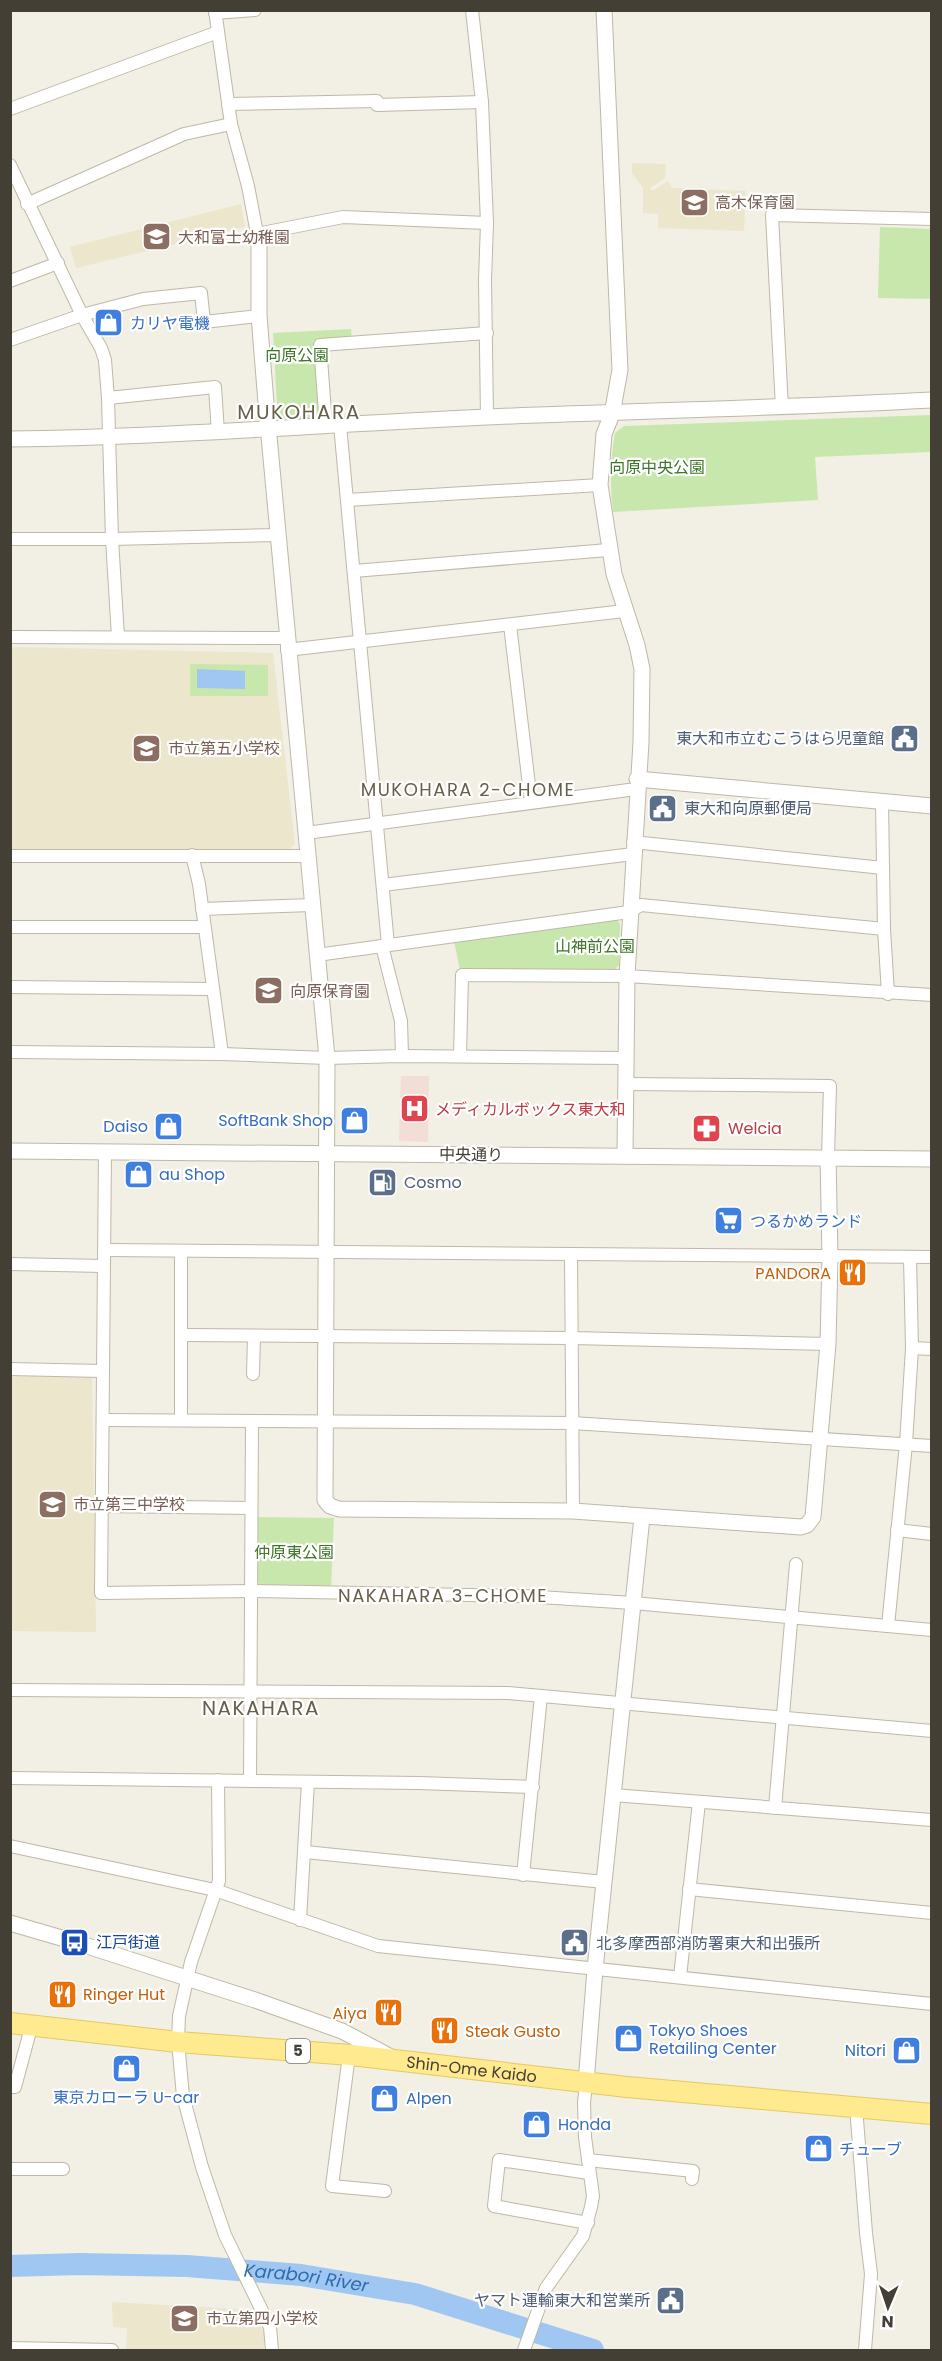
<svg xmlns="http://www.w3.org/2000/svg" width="942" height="2361" font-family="Poppins,'Noto Sans JP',sans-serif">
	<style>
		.education { fill: #ece6cd }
		.medical { fill: #f3ddd7 }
		.green { fill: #c7e7ac }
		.water { fill: #9fc7f1 }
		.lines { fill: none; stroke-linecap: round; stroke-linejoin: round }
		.river { stroke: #9fc7f1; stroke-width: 22 }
		.minor-casing { stroke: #beb8a7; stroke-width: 14 }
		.tertiary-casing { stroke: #beb8a7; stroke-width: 17 }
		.primary-casing { stroke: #e4c960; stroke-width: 22 }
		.minor { stroke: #fff; stroke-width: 12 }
		.tertiary { stroke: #fff; stroke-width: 15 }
		.primary { stroke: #ffea90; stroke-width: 20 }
		.labels { text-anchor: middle; stroke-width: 4.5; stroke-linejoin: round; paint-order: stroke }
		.shield { fill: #fff; stroke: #7c7971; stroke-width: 1.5 }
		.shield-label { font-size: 15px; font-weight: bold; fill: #443f34 }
		.education-label { font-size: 16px; fill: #785e54; stroke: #fff; text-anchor: start }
		.shop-label { font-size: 16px; fill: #366cbe; stroke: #fff; text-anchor: start }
		.park-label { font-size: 16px; fill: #3e7627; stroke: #fff }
		.service-label { font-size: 16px; fill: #4e5e75; stroke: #fff; text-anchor: start }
		.health-label { font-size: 16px; fill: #be3a42; stroke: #fff; text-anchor: start }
		.street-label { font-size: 16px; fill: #443f34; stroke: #fff }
		.food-label { font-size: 16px; fill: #c56008; stroke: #fff; text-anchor: end }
		.transit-label { font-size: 16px; fill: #164399; stroke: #fff; text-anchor: start }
		.neighbourhood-label { font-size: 18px; letter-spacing: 1.5px; fill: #675f4b; stroke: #fff }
		.water-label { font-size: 18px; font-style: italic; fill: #2d6cb1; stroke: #fff }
		.quarter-label { font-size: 20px; letter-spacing: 1.5px; fill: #675f4b; stroke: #fff }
	</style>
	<rect width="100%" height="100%" fill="#f2efe4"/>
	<g class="education">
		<polygon points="632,163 666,164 665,178 650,188 652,191 668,181 672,188 746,191 744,231 658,228 658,214 643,213 643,188 632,173"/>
		<polygon points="241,204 245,227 76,268 70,247"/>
		<polygon points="11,647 273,653 295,844 288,850 11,851"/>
		<polygon points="11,1376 92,1376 96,1632 11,1631"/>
		<polygon points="112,2302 253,2310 265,2335 264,2350 126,2350 127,2328 113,2327"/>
	</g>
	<polygon class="medical" points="401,1076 429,1076 428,1142 399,1141"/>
	<g class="green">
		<polygon points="880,227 931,229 931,299 878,298"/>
		<polygon points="351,329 352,341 319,344 322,421 278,424 273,333"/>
		<path d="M931 415V452L815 457 818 500 613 512C610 484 610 460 615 433L624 426Z"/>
		<polygon points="190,664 268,665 268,696 190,696"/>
		<polygon points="617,920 620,924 619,965 613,971 460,970 454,941"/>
		<polygon points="256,1517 334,1518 331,1586 263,1587 255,1580"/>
	</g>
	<polygon class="water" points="197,669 245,671 245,689 197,688"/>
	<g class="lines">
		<path class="river" id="s1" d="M10 2266 80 2264 187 2266 301 2275 415 2294 593 2350"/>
		<defs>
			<g id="minor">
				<polyline points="215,10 231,124 248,186 259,244"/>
				<polyline points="472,10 482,102 487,223 485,280 487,417"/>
				<polyline points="215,13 255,10"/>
				<polyline points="228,104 377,101"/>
				<polyline points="377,105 482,102"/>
				<polyline points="10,109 218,32"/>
				<polyline points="10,165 82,315 101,348 105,360 108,398 112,539 118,637"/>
				<polyline points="27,204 184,134 231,124"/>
				<polyline points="257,234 343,217 487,223"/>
				<polyline points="10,281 58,263"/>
				<polyline points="10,340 82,315 143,299 201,293 204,322 259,316"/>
				<polyline points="108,398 215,387 218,433"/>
				<polyline points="782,408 772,215 932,219"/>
				<polyline points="340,425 388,945"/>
				<polyline points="326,426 320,345 487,333"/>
				<polyline points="347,500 600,485"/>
				<polyline points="10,539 112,539 278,535"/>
				<polyline points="354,571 608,550"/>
				<polyline points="510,625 531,802"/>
				<polyline points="10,637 286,638"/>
				<polyline points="287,650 624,611"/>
				<polyline points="882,802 884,929 888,994"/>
				<polyline points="306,833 636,789"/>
				<polyline points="633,842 883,868"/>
				<polyline points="192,855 199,884 222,1054"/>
				<polyline points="10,856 308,856"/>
				<polyline points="383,885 633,854"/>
				<polyline points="202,909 312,905"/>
				<polyline points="10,927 204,927"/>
				<polyline points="382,946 401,1021 402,1056"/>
				<polyline points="317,955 629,912 641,905 884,929"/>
				<polyline points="10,987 213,989"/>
				<polyline points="10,1052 222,1054 327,1058 402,1056 626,1058"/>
				<polyline points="460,1056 462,975 627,976 932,995"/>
				<polyline points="626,1084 830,1086 828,1157"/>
				<polyline points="105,1152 101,1593 250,1591 524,1596 633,1603 932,1630"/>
				<polyline points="104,1250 932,1257"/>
				<polyline points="571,1254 573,1511"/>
				<polyline points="10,1264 103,1266"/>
				<polyline points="181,1335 571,1338 828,1344"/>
				<polyline points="912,1348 932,1349"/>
				<polyline points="10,1369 102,1371"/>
				<polyline points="253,1374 254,1336"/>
				<polyline points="103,1420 572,1423 932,1446"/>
				<polyline points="181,1420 181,1251"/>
				<polyline points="101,1506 251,1508"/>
				<polyline points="897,1530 932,1534"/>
				<polyline points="888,1626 906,1444 912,1348 910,1257"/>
				<polyline points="10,1690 508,1693 932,1731"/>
				<polyline points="10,1778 419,1783 533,1787"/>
				<polyline points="218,1780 219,1881 191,1962 179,2016 178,2042 183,2096 202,2167 225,2235 270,2327 272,2350"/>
				<polyline points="250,1781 252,1421"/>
				<polyline points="613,1795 932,1820"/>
				<polyline points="775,1808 796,1564"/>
				<polyline points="10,1846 215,1890 378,1946 932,2004"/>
				<polyline points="305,1852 604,1882"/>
				<polyline points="523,1875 541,1696"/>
				<polyline points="689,1889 932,1913"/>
				<polyline points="300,1920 308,1782"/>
				<polyline points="680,1977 699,1802"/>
				<polyline points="349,2055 332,2186 385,2191"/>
				<polyline points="10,2087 15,2087 32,2024"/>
				<polyline points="856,2107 866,2233 871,2274 865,2350"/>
				<polyline points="588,2160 693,2171 692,2179"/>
				<polyline points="10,2169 63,2169"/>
				<polyline points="588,2223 494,2206 499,2160 589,2173"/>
				<polyline points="10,2348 112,2350"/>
				<polyline points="524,2350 546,2288 583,2236 591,2207 593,2196 585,2137 584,2103 586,2083"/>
			</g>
			<g id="tertiary">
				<polyline points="604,10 620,370 612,414 604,434 600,485 614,574 637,645 642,669 641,742 627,976 625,1156"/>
				<polyline points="259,244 259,316 267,415 327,1058 325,1500 330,1506 339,1509 573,1511 801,1527 807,1525 813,1517 828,1344 830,1257 828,1157"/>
				<path d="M10 439C170 437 328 424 487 417 635 411 783 408 932 400"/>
				<polyline points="637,779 932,806"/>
				<polyline points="10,1151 932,1159"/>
				<polyline points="10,1923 75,1942 255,2000 342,2031 389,2056"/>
				<polyline points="586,2083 595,1969 642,1517"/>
			</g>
			<g id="primary">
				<path id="s2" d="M10 2023 178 2042 351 2055 627 2087 932 2114"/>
			</g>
		</defs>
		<use href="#minor" class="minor-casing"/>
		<use href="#tertiary" class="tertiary-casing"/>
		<use href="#primary" class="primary-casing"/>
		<use href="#minor" class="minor"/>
		<use href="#tertiary" class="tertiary"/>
		<use href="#primary" class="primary"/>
	</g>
	<defs>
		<symbol id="school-square" viewBox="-11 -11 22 22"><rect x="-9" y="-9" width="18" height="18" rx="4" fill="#8d6e63" stroke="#fff"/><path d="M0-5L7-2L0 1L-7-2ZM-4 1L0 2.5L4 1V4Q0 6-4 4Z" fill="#fff"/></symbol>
		<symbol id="shop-square" viewBox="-11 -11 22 22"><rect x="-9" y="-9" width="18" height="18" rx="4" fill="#3f7fe0" stroke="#fff"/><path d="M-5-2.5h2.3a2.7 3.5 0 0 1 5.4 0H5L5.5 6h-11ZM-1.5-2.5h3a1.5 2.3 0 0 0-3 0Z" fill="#fff"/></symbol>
		<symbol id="civic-square" viewBox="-11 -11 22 22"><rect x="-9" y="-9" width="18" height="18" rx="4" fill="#5c6f8a" stroke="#fff"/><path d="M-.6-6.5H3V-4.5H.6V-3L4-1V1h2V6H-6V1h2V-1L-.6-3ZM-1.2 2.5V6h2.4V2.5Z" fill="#fff"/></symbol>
		<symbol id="hospital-square" viewBox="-11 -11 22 22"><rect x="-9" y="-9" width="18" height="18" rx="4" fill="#e0444e" stroke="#fff"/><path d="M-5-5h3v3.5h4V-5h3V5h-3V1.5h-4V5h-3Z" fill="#fff"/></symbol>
		<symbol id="pharmacy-square" viewBox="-11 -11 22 22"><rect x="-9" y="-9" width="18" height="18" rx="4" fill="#e0444e" stroke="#fff"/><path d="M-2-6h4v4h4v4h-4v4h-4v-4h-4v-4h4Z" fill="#fff"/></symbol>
		<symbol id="fuel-square" viewBox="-11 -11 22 22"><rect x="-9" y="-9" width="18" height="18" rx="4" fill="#5c6f8a" stroke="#fff"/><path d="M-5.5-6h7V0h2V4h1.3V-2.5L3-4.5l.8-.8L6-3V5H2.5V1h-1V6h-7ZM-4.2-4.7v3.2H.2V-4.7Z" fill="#fff"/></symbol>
		<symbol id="supermarket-square" viewBox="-11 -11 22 22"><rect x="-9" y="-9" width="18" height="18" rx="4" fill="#3f7fe0" stroke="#fff"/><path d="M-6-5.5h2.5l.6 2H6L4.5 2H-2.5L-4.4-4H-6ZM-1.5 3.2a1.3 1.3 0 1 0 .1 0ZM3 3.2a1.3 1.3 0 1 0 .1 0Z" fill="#fff"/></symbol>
		<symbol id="restaurant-square" viewBox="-11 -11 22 22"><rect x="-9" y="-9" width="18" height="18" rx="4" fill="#e8710a" stroke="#fff"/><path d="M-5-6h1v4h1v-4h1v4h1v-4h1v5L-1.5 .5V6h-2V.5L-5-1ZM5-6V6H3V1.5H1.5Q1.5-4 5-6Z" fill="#fff"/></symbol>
		<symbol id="bus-square" viewBox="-11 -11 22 22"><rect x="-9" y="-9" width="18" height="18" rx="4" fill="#1a4fb4" stroke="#fff"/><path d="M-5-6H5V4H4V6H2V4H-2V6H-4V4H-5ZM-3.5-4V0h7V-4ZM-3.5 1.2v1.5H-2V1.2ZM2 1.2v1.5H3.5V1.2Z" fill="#fff"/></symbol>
	</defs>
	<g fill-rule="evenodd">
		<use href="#school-square" x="678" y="186" width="33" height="33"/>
		<use href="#school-square" x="140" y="220" width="33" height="33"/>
		<use href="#shop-square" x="92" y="306" width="33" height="33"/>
		<use href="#civic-square" x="888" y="722" width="33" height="33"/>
		<use href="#school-square" x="130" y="732" width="33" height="33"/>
		<use href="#civic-square" x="646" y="792" width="33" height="33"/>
		<use href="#school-square" x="252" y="974" width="33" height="33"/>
		<use href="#hospital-square" x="398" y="1092" width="33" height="33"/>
		<use href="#shop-square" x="338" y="1104" width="33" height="33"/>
		<use href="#shop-square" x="152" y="1110" width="33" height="33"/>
		<use href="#pharmacy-square" x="690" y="1112" width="33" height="33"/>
		<use href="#shop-square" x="122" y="1158" width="33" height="33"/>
		<use href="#fuel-square" x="366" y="1166" width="33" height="33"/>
		<use href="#supermarket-square" x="712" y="1204" width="33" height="33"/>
		<use href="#restaurant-square" x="836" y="1256" width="33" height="33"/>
		<use href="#school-square" x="36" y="1488" width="33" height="33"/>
		<use href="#bus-square" x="58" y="1926" width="33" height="33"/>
		<use href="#civic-square" x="558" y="1926" width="33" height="33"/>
		<use href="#restaurant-square" x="46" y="1978" width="33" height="33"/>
		<use href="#restaurant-square" x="372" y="1996" width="33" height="33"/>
		<use href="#restaurant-square" x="428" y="2014" width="33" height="33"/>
		<use href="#shop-square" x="612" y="2022" width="33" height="33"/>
		<use href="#shop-square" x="890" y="2034" width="33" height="33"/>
		<use href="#shop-square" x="110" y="2052" width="33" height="33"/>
		<use href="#shop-square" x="368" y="2082" width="33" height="33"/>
		<use href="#shop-square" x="520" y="2108" width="33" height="33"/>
		<use href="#shop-square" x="802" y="2132" width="33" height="33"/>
		<use href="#civic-square" x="654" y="2284" width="33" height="33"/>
		<use href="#school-square" x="168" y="2302" width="33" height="33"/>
	</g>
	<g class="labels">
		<rect class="shield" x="286" y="2039" width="24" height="24" rx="4.5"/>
		<g class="shield-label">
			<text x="298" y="2056">5</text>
		</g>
		<g class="education-label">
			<text x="715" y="208">高木保育園</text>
			<text x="178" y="243">大和富士幼稚園</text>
			<text x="168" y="754">市立第五小学校</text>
			<text x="290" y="997">向原保育園</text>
			<text x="73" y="1510">市立第三中学校</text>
			<text x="206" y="2324">市立第四小学校</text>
		</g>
		<g class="shop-label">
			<text x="130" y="329">カリヤ電機</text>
			<text x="333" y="1126" text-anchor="end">SoftBank Shop</text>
			<text x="148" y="1132" text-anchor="end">Daiso</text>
			<text x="159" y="1180">au Shop</text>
			<text x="750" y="1227">つるかめランド</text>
			<text x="649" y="2036">Tokyo Shoes<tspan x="649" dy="18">Retailing Center</tspan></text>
			<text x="886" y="2056" text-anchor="end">Nitori</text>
			<text x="126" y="2103" text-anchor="middle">東京カローラ U-car</text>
			<text x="406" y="2104">Alpen</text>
			<text x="558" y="2130">Honda</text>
			<text x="839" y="2155">チューブ</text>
		</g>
		<g class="park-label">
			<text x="297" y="361">向原公園</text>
			<text x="657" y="473">向原中央公園</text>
			<text x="595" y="952">山神前公園</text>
			<text x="294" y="1558">仲原東公園</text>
		</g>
		<g class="service-label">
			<text x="884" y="744" text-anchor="end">東大和市立むこうはら児童館</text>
			<text x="684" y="814">東大和向原郵便局</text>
			<text x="404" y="1188">Cosmo</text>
			<text x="596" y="1949">北多摩西部消防署東大和出張所</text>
			<text x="650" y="2306" text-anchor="end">ヤマト運輸東大和営業所</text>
		</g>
		<g class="health-label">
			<text x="435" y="1115">メディカルボックス東大和</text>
			<text x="728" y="1134">Welcia</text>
		</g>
		<g class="street-label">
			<text transform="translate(471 1154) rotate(1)" y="6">中央通り</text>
			<text dy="6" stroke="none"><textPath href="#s2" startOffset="464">Shin-Ome Kaido</textPath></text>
		</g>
		<g class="food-label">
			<text x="831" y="1279">PANDORA</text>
			<text x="83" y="2000" text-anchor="start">Ringer Hut</text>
			<text x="367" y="2019">Aiya</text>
			<text x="465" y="2037" text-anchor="start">Steak Gusto</text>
		</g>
		<g class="transit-label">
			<text x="96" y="1948">江戸街道</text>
		</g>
		<g class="neighbourhood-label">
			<text x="468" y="796">MUKOHARA 2-CHOME</text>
			<text x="443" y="1602">NAKAHARA 3-CHOME</text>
		</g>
		<g class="water-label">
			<text dy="6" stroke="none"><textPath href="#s1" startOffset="297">Karabori River</textPath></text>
		</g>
		<g class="quarter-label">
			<text x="299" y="419">MUKOHARA</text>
			<text x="261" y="1715">NAKAHARA</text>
		</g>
	</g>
	<rect width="942" height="2361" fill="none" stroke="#443f34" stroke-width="24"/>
	<g transform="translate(888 2307) rotate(182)" stroke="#ffffff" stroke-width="4.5" paint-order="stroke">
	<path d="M0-4.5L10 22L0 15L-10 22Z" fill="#443f34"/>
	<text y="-9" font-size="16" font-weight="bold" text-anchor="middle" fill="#443f34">N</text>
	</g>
</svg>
